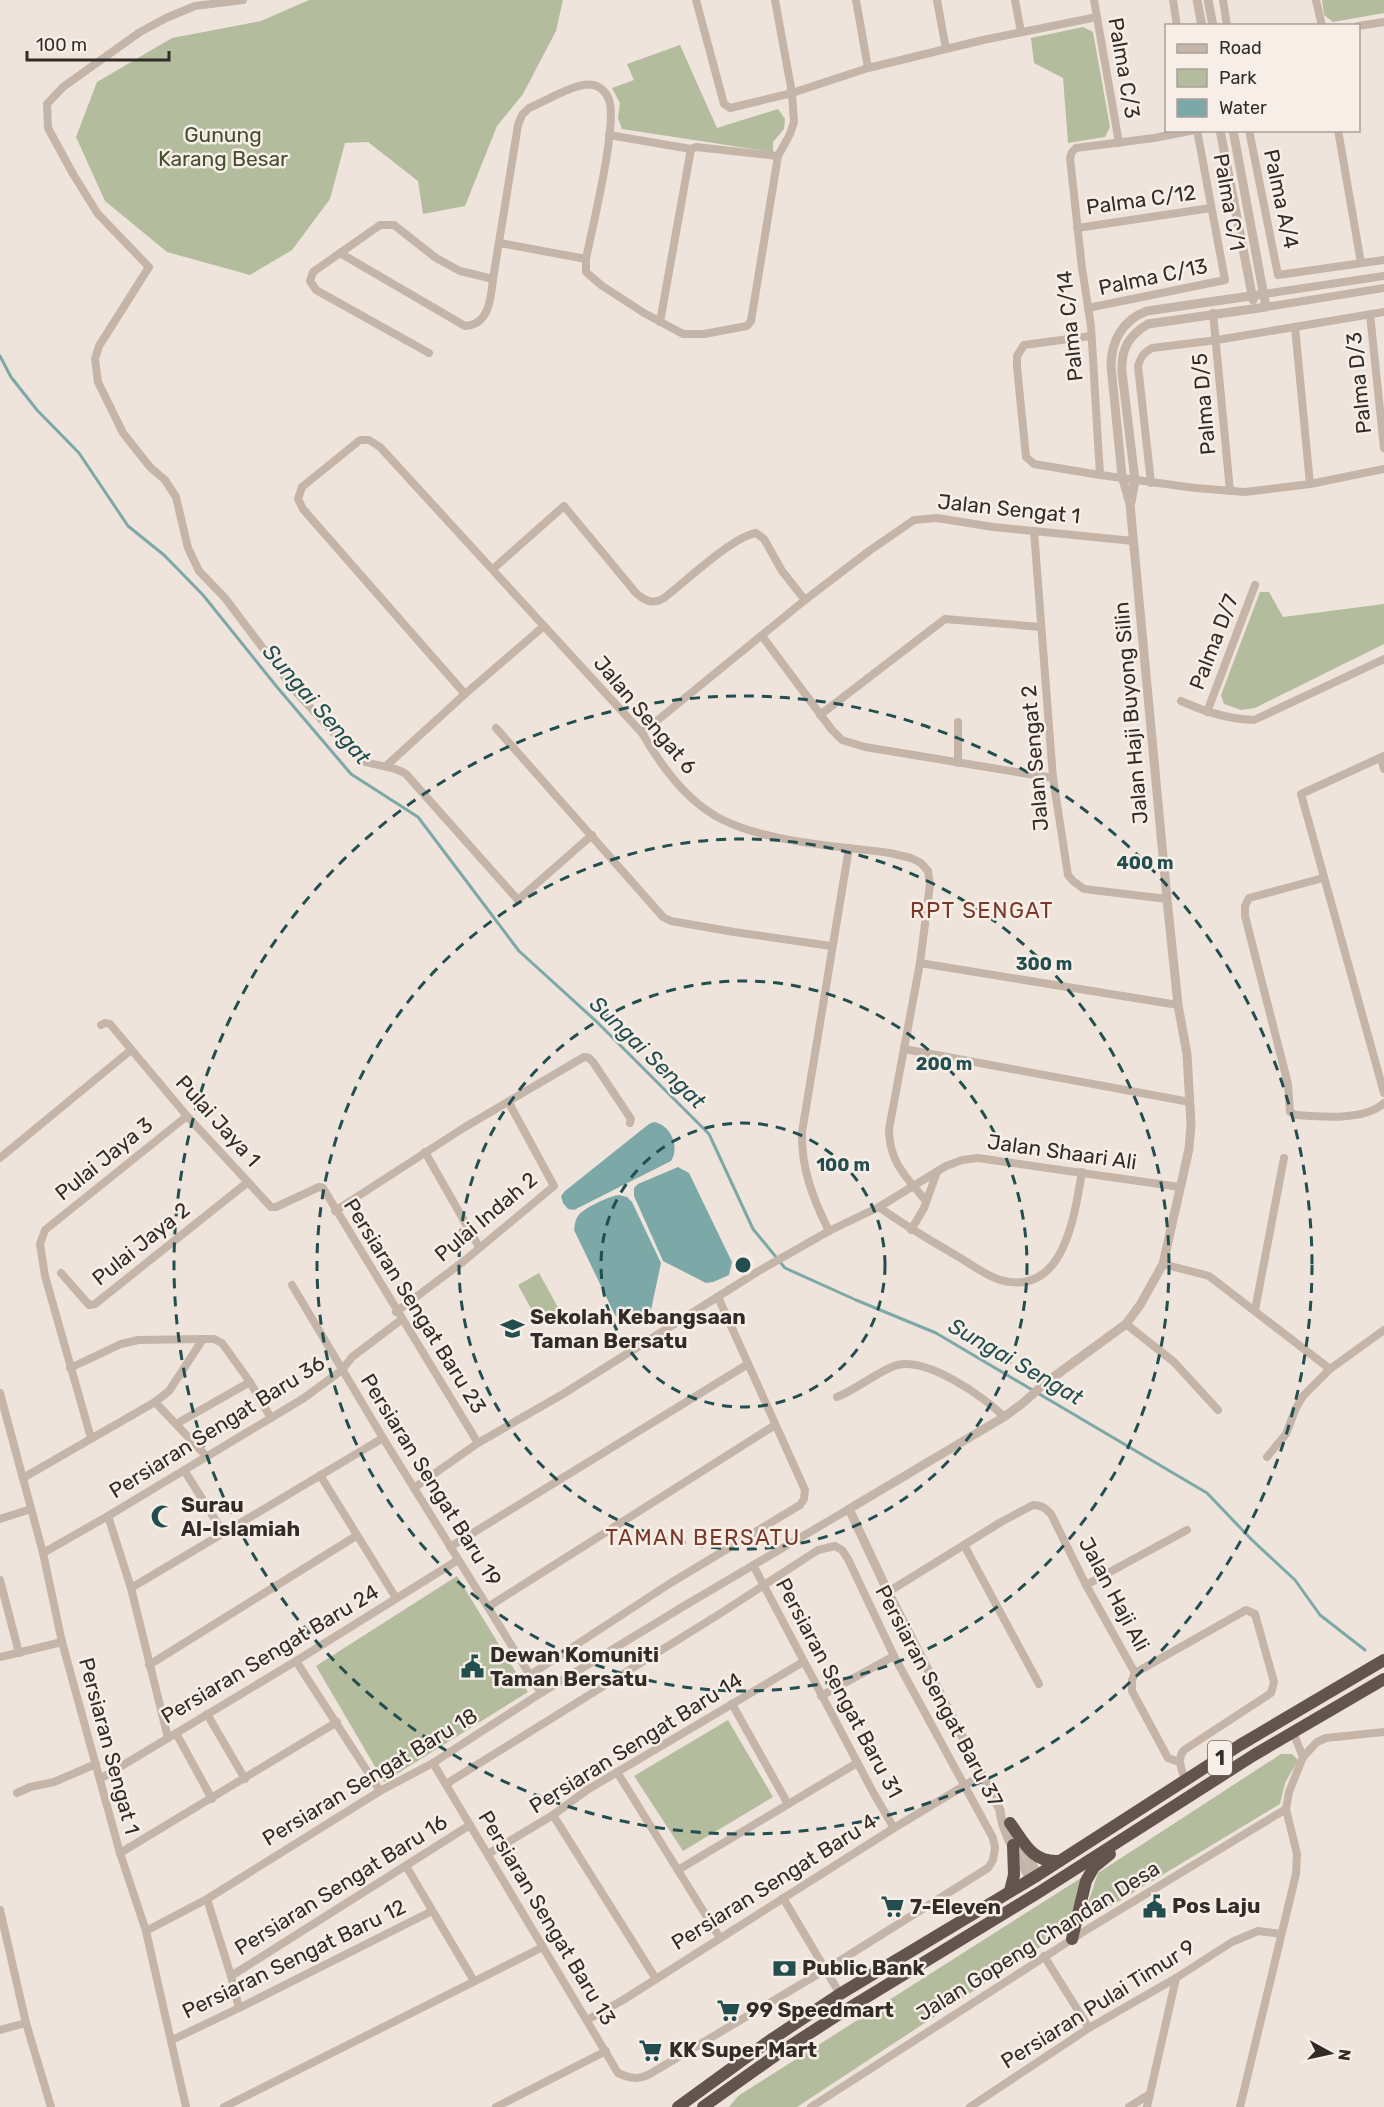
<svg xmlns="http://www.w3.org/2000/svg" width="1384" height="2107" font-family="Rubik,sans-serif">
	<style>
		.green { fill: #b3bc9d }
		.water { fill: #7da8a8 }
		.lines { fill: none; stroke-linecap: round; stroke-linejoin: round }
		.stream { stroke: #7da8a8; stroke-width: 3 }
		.minor { stroke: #c5b4a8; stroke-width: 8 }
		.tertiary { stroke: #c5b4a8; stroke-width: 9 }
		.trunk { stroke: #63544d; stroke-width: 12 }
		.ring { fill: none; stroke: #224e50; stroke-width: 3; stroke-dasharray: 10 8 }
		.labels { text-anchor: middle; stroke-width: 5; stroke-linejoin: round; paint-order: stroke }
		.shield { fill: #f7efe7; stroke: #6e6661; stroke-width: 1.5 }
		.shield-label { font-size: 20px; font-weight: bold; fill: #332b28 }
		.street-label { font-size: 21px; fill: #332b28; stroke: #f7efe7 }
		.park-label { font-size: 21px; fill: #444e2e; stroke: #f7efe7 }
		.poi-label { font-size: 21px; font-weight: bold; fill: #332b28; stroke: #f7efe7; text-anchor: start }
		.water-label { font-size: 22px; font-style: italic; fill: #224e50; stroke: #f7efe7 }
		.neighbourhood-label { font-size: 22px; letter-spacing: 1.5px; fill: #793929; stroke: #f7efe7 }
		.centre { fill: #224e50; stroke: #f7efe7; stroke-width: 3 }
		.ring-label { font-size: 18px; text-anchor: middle; font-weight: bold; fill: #224e50; stroke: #f7efe7; stroke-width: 5; stroke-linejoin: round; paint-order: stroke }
	</style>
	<rect width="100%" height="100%" fill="#efe4db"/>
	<g class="green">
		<polygon points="309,0 563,0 556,31 523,94 497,126 465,206 423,214 418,181 368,142 345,143 330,199 292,250 250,275 167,252 105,201 76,137 97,82 172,38 261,21"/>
		<polygon points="1322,0 1384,0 1384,13 1333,22 1324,15"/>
		<polygon points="1083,27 1093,32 1110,127 1105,137 1068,143 1063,78 1034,63 1031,38"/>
		<polygon points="680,45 717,128 778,109 785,119 784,129 773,142 773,152 622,129 618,118 620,103 612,88 634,80 627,64"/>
		<polygon points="1260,592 1269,592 1283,617 1384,604 1384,644 1255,708 1241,710 1224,704 1221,695"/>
		<polygon points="539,1273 560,1311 539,1323 518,1285"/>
		<polygon points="457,1576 528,1692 384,1782 316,1666"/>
		<polygon points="728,1720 773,1797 683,1851 634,1776"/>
		<polygon points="1281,1754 1292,1754 1298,1760 1285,1783 1280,1804 1081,1924 1098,1873"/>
		<polygon points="1081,1878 1069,1928 797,2107 729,2107 738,2096"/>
	</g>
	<g class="water">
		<path d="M654 1122C671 1125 680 1147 671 1161L574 1210 568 1209 563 1203 561 1196 565 1191 649 1124Z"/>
		<polygon points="678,1167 689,1173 732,1262 729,1275 713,1282 706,1283 663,1261 634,1196 634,1188 638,1184"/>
		<path d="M619 1195 627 1197 632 1202 661 1263 651 1310C643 1324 626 1326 615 1315L574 1230C575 1225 575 1220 578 1216 583 1208 610 1196 619 1195Z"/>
	</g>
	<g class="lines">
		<polyline class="stream" points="0,356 11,377 37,410 79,453 128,526 164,555 203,595 277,687 351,774 418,817 519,951 597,1022 709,1134 753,1229 785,1268 856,1300 936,1333 1207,1493 1252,1540 1295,1580 1320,1615 1365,1650"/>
		<g class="minor">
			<path d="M243 0 195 6 166 18 140 32 63 87 47 104 48 128 73 174 98 214 149 267 99 346 95 359 98 382 123 433 150 467 165 480 176 497 188 548 199 571 225 598 296 692 358 759C374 767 391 764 406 774L518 900 592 835"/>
			<polyline points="696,0 724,104 730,108 792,93 868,68 983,40 1097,17"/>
			<polyline points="856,0 868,68"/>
			<polyline points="937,0 946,49"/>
			<polyline points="1015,0 1021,32"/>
			<polyline points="1094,0 1119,143"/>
			<polyline points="1173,0 1177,26"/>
			<polyline points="1223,0 1227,26"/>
			<polyline points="1316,0 1322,26"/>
			<polyline points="1358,26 1384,22"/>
			<polyline points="1195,130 1154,138 1076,148 1072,152 1070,158 1082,268 1091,326 1100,475 1195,488 1245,492 1310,484 1384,469"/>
			<polyline points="1249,130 1278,275 1384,260"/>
			<polyline points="1338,130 1361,263"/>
			<polyline points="609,135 691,149 696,147 778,156"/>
			<polyline points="1077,228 1211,208"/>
			<polyline points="500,243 586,259"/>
			<path d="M340 253 465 326C489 325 491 298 493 279L518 125 522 115 529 108C544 102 578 81 593 85 600 86 607 93 609 100 618 124 592 228 586 259V272L601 285 644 313 683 334H704L747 326 751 321 778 156 790 134 794 122 792 93 775 0"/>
			<polyline points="1264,294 1384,276"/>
			<polyline points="1266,307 1384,288"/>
			<polyline points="1088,308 1225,280 1197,130"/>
			<polyline points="1213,313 1230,491"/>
			<polyline points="1370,314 1384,448"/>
			<polyline points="660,322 691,149"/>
			<polyline points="1295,327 1310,484"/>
			<polyline points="1091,336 1024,345 1017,356 1017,367 1026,457 1034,464 1100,475"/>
			<polyline points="429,353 316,290 310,281 313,272 380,225 394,225 436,258 460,271 493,279"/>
			<path d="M1151 483 1138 366C1141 357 1143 353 1152 348L1217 340 1384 312"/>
			<polyline points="1034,531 1053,778 1068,875 1073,881 1084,889 1167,899"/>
			<path d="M493 569 564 506 636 593C645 601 653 605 664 598 685 582 732 537 756 533L764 539 782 571 805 600"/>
			<polyline points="762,636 832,730 842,740 865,747 1053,778"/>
			<path d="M465 694 303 509 298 499 302 487 360 440H369L380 447 642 733C661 766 688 803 723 820 770 843 839 846 890 853L911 858 921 863 928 871 930 884 920 963 889 1129C889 1162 906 1177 926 1201"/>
			<path d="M1181 701C1205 712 1228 719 1254 720L1384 659"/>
			<polyline points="1207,712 1255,585"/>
			<polyline points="820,715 945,619 1041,627"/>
			<polyline points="496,728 663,917 671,921 734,932 831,946"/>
			<polyline points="642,733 805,600 869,551 914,520 937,518 993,527 1133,541"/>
			<polyline points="1384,756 1301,794 1384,1093"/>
			<polyline points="1381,758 1384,769"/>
			<polyline points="958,763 958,722"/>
			<polyline points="386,766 465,694 544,626"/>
			<path d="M1323 878 1249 898 1245 906V916L1288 1084 1290 1112 1296 1115C1320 1117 1365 1121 1384 1103"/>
			<polyline points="920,963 1178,1005"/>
			<polyline points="101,1025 105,1023 110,1024 187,1116 271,1207 276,1207 319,1187 323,1188 478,1443"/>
			<polyline points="904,1049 1190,1102"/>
			<polyline points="425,1152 479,1247"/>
			<polyline points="0,1158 131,1050"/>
			<path d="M879 1207C905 1226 930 1240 957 1256 973 1265 991 1280 1010 1282 1066 1289 1075 1211 1082 1172"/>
			<polyline points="335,1211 465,1127 584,1057 589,1058 593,1062 631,1119 630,1123"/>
			<polyline points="911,1230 924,1208 937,1172"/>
			<path d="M829 1231C813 1199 801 1168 802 1132L849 848"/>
			<polyline points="1163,1264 1209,1276 1330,1369 1303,1396 1296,1408 1286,1434 1267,1457"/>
			<polyline points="61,1273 89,1305 95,1304 248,1182"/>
			<polyline points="292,1285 383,1438 541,1693"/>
			<polyline points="1255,1310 1284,1158"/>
			<polyline points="396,1312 464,1261 554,1186 509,1103"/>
			<polyline points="1126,1324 1174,1362 1218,1410"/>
			<polyline points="70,1368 121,1344 138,1340 203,1339"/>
			<polyline points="1330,1369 1384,1330"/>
			<polyline points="0,1393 43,1553 62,1642 120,1853 146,1931 186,2107"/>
			<path d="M837 1397C857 1389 874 1374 894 1366 924 1355 984 1396 1004 1417"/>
			<polyline points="155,1402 207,1457"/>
			<polyline points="176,1424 250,1382"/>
			<polyline points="91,1438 45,1276 40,1244 45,1230 187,1116"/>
			<polyline points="184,1470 223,1532"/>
			<polyline points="320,1475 396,1598"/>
			<polyline points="23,1478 155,1402 169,1391 203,1339 214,1339 222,1343 250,1382 271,1418"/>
			<polyline points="414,1488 478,1443 563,1394 757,1272 829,1231 879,1207 946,1166 962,1160 978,1158 1180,1187"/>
			<polyline points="108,1516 131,1588 168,1738"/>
			<polyline points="0,1519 31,1509"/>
			<polyline points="964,1545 1039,1684"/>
			<polyline points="450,1547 748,1364"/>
			<polyline points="43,1553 108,1516 304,1398 342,1370 352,1357 401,1320"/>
			<polyline points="753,1565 874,1794 894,1828"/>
			<polyline points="0,1580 19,1653"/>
			<polyline points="1086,1585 1187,1530"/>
			<polyline points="131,1588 383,1438"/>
			<path d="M888 1592 1001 1522 1033 1505C1042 1505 1045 1508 1051 1514L1086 1585 1135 1673 1246 1610 1255 1614 1274 1682 1271 1693 1184 1750C1176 1760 1182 1769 1185 1780"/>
			<polyline points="488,1607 775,1425"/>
			<polyline points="0,1657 62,1642"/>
			<polyline points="296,1661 380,1791"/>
			<polyline points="149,1665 356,1536"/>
			<polyline points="1135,1673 1132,1680 1132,1691 1168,1758 1179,1762"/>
			<polyline points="530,1675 669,1584 800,1505 804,1499 805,1490 718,1297"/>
			<polyline points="821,1696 894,1656"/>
			<polyline points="732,1704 788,1804"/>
			<polyline points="207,1714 245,1779"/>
			<polyline points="1293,1732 1303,1757"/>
			<polyline points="176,1733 212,1799"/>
			<path d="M433 1763 618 2073C629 2078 637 2080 648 2075L825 1970 988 1868 993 1860 995 1848 993 1838 894 1656 848 1559 842 1550 835 1546 818 1550 721 1613 446 1784"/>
			<polyline points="617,1772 720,1938"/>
			<polyline points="100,1779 296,1661 458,1560"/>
			<polyline points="17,1793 30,1787 54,1782 96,1764"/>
			<polyline points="553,1815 656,1979"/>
			<polyline points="120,1853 337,1722"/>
			<polyline points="488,1854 553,1815 587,1790 803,1662"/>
			<polyline points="406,1866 474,1981"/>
			<polyline points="678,1870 857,1763"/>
			<polyline points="783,1898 840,1994"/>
			<polyline points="207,1899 231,1976 239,2008"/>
			<polyline points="0,1910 26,2023 51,2107"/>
			<polyline points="146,1931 207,1899 380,1791 433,1763 541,1693 684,1606 849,1509"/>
			<polyline points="1044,1956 1089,2028"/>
			<polyline points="231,1976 470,1825"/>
			<polyline points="587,2020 623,2000 894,1828 982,1775"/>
			<polyline points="0,2030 26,2023"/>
			<polyline points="172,2040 239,2008 432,1911"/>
			<polyline points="224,2107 543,1947"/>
			<polyline points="496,2107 606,2051"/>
			<polyline points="811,2107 1088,1929 1286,1809"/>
			<polyline points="970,2107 1089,2028 1176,1978 1232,1942 1258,1931 1281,1934"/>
			<polyline points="1129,2107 1150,2094"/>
			<polyline points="1147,2107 1176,1978"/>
			<polyline points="1240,2107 1296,1874 1297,1854 1286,1809 1289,1792 1303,1757 1317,1742 1326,1738 1384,1732"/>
		</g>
		<g class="tertiary">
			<polyline points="1197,0 1202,26"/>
			<polyline points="1208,0 1213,26"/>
			<polyline points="1220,130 1253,300"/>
			<path d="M1131 502 1135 480 1122 372C1121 349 1128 336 1148 324L1266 307 1233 130"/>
			<polyline points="1023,1847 1038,1875"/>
			<path d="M1030 1879C1019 1858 1002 1834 1000 1810L888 1592 849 1509 1004 1417 1023 1403 1044 1384 1126 1324 1140 1305 1163 1264 1189 1149 1191 1124 1187 1054 1178 1005 1167 899 1130 504 1122 476 1111 366C1111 342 1122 320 1147 311L1264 294"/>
		</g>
		<g class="trunk">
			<path d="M1010 1823C1024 1842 1032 1863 1059 1861"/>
			<polyline points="1010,1891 1014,1875 1013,1845"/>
			<polyline points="1072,1939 1086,1881 1094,1867 1110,1854"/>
			<polyline points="678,2107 769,2041 840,1994 1038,1875 1240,1745 1384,1660"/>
			<polyline points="703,2107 779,2053 844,2011 1041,1891 1254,1755 1384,1679"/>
		</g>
	</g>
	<g class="ring">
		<circle cx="743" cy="1265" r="142"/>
		<circle cx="743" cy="1265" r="284"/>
		<circle cx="743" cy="1265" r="426"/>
		<circle cx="743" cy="1265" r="569"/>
	</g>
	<defs>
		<symbol id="school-bare" viewBox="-9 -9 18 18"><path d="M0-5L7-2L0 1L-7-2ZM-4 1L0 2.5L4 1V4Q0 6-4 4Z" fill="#224e50" stroke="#f7efe7" stroke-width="2.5" paint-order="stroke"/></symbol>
		<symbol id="mosque-bare" viewBox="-9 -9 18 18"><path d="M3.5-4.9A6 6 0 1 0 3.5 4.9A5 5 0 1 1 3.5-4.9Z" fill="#224e50" stroke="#f7efe7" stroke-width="2.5" paint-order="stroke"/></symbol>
		<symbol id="civic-bare" viewBox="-9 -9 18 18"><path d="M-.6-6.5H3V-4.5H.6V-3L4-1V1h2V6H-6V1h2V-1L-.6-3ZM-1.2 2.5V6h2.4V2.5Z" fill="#224e50" stroke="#f7efe7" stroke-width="2.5" paint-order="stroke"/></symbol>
		<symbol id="supermarket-bare" viewBox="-9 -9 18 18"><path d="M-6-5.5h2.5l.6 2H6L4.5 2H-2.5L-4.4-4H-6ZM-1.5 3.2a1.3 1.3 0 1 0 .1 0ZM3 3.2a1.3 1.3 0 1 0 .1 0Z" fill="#224e50" stroke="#f7efe7" stroke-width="2.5" paint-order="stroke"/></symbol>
		<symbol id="bank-bare" viewBox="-9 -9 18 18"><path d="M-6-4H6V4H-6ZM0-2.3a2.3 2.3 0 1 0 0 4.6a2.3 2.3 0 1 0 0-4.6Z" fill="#224e50" stroke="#f7efe7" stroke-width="2.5" paint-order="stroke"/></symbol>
	</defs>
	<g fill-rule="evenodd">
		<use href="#school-bare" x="496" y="1312" width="33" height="33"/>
		<use href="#mosque-bare" x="146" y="1500" width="33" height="33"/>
		<use href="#civic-bare" x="456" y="1650" width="33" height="33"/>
		<use href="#civic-bare" x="1138" y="1890" width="33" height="33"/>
		<use href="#supermarket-bare" x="876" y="1890" width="33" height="33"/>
		<use href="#bank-bare" x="768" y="1952" width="33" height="33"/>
		<use href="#supermarket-bare" x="712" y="1994" width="33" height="33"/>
		<use href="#supermarket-bare" x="634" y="2034" width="33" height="33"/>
	</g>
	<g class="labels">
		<rect class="shield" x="1208" y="1741" width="24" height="34" rx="4.5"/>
		<g class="shield-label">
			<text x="1220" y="1765">1</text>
		</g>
		<g class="street-label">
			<text transform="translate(1124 68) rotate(80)" y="7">Palma C/3</text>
			<text transform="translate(1281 199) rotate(78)" y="7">Palma A/4</text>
			<text transform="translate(1141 200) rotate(-8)" y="7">Palma C/12</text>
			<text transform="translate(1229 202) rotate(80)" y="7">Palma C/1</text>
			<text transform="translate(1153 277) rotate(-12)" y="7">Palma C/13</text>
			<text transform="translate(1070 326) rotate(-96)" y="7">Palma C/14</text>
			<text transform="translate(1359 383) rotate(-96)" y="7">Palma D/3</text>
			<text transform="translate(1204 404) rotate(-95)" y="7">Palma D/5</text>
			<text transform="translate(1009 509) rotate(6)" y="7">Jalan Sengat 1</text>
			<text transform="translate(1214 642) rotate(-69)" y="7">Palma D/7</text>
			<text transform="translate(1131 713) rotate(-95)" y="7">Jalan Haji Buyong Silin</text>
			<text transform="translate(645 715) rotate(50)" y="7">Jalan Sengat 6</text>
			<text transform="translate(1035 758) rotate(-95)" y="7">Jalan Sengat 2</text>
			<text transform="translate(218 1121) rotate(48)" y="7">Pulai Jaya 1</text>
			<text transform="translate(1062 1152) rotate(8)" y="7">Jalan Shaari Ali</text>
			<text transform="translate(104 1159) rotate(-39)" y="7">Pulai Jaya 3</text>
			<text transform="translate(486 1217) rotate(-40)" y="7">Pulai Indah 2</text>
			<text transform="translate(141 1244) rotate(-39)" y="7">Pulai Jaya 2</text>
			<text transform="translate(415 1306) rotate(58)" y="7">Persiaran Sengat Baru 23</text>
			<text transform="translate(217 1427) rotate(-32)" y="7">Persiaran Sengat Baru 36</text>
			<text transform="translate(431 1480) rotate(58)" y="7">Persiaran Sengat Baru 19</text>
			<text transform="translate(1114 1594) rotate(62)" y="7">Jalan Haji Ali</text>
			<text transform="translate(270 1654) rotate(-31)" y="7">Persiaran Sengat Baru 24</text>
			<text transform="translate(839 1688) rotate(62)" y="7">Persiaran Sengat Baru 31</text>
			<text transform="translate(939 1696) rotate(62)" y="7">Persiaran Sengat Baru 37</text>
			<text transform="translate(636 1743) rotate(-32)" y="7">Persiaran Sengat Baru 14</text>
			<text transform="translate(109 1746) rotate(75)" y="7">Persiaran Sengat 1</text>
			<text transform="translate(370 1777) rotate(-31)" y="7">Persiaran Sengat Baru 18</text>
			<text transform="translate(774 1882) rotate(-32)" y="7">Persiaran Sengat Baru 4</text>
			<text transform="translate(341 1885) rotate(-32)" y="7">Persiaran Sengat Baru 16</text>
			<text transform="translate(547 1918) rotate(59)" y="7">Persiaran Sengat Baru 13</text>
			<text transform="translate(1038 1941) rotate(-32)" y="7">Jalan Gopeng Chandan Desa</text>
			<text transform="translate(294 1959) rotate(-26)" y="7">Persiaran Sengat Baru 12</text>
			<text transform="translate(1098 2004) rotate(-32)" y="7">Persiaran Pulai Timur 9</text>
		</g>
		<g class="park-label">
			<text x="223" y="142">Gunung<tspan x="223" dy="24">Karang Besar</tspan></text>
		</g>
		<g class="poi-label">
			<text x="530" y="1324">Sekolah Kebangsaan<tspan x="530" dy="24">Taman Bersatu</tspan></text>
			<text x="181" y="1512">Surau<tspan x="181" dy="24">Al-Islamiah</tspan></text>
			<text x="490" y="1662">Dewan Komuniti<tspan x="490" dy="24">Taman Bersatu</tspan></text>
			<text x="1172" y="1913">Pos Laju</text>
			<text x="910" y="1914">7-Eleven</text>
			<text x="802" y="1975">Public Bank</text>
			<text x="746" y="2017">99 Speedmart</text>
			<text x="669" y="2057">KK Super Mart</text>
		</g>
		<g class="water-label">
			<text transform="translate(317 704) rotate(49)" y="8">Sungai Sengat</text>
			<text transform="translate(648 1052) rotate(44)" y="8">Sungai Sengat</text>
			<text transform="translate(1016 1361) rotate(30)" y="8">Sungai Sengat</text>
		</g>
		<g class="neighbourhood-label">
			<text x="982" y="918">RPT SENGAT</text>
			<text x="703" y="1545">TAMAN BERSATU</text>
		</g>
	</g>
	<circle cx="743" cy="1265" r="9" class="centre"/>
	<g class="ring-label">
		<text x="1145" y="869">400 m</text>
		<text x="1044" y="970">300 m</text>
		<text x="944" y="1070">200 m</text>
		<text x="843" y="1171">100 m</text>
	</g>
	<rect x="1165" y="24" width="195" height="108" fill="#f7efe7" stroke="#a9a19b" stroke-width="1.5"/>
	<rect x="1177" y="44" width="30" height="9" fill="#c5b4a8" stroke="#a9a19b" stroke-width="1.5"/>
	<text x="1219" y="54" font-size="18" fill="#332b28">Road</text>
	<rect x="1177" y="69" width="30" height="18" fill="#b3bc9d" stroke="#a9a19b" stroke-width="1.5"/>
	<text x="1219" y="84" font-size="18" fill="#332b28">Park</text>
	<rect x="1177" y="99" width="30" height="18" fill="#7da8a8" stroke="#a9a19b" stroke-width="1.5"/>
	<text x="1219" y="114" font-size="18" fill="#332b28">Water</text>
	<g transform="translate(1330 2053) rotate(98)" stroke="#f7efe7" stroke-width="4.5" paint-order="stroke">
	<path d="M0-4.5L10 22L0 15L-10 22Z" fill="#332b28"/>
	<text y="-9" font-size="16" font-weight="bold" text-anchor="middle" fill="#332b28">N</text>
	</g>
	<path d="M27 51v9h142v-9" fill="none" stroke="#332b28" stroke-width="3"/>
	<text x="36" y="51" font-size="18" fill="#332b28" stroke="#f7efe7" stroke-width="4.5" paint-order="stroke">100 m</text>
</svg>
